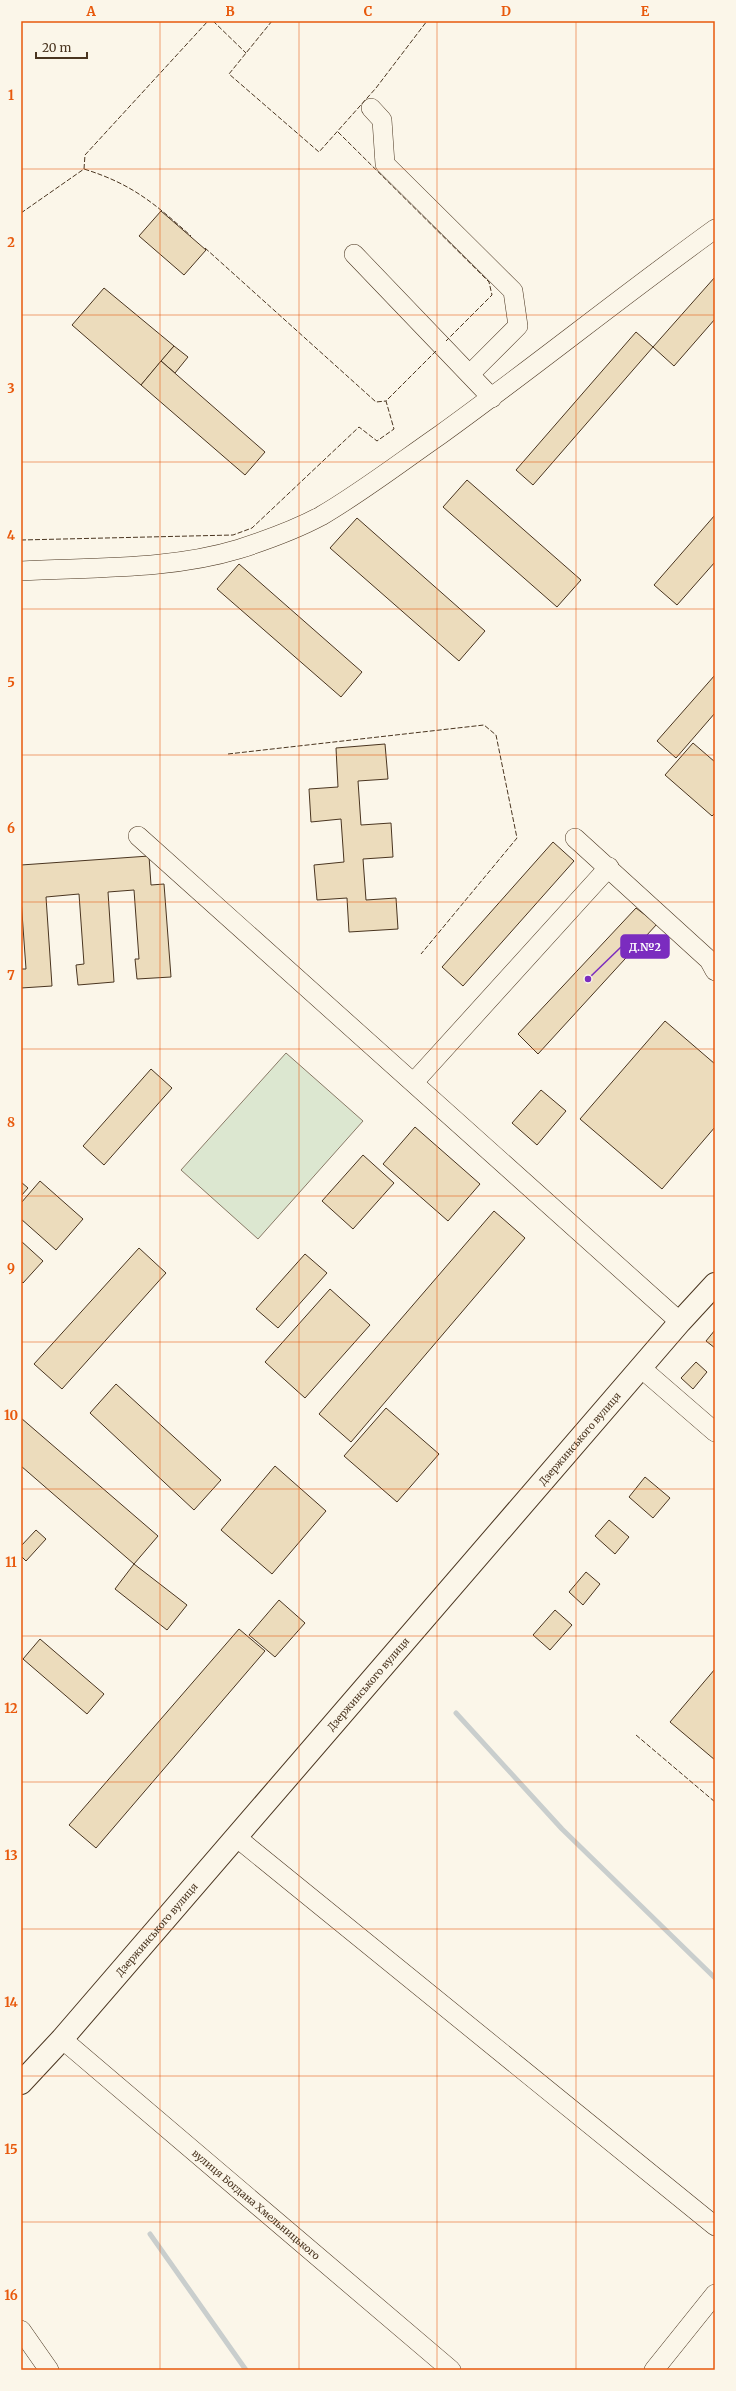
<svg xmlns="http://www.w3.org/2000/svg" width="736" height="2391" font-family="Merriweather,serif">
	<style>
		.pitch { fill: #dce7d0; stroke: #887966 }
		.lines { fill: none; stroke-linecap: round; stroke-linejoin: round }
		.stream { stroke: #c9cecd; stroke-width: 5 }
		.building { fill: #ecdcbc; stroke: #4a3520 }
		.minor-casing { stroke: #4a3520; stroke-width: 20 }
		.major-casing { stroke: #4a3520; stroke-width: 24 }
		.minor { stroke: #fbf6e9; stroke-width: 19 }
		.major { stroke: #fbf6e9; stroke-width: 22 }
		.fence { stroke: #4a3520; stroke-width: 1; stroke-dasharray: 5 2; stroke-linecap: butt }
		.grid { fill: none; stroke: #e8590c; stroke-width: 1; stroke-opacity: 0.55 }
		.labels { text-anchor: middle; stroke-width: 3; stroke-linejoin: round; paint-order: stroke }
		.street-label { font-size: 10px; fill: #4a3520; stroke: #fbf6e9 }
		.leader { fill: none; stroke: #7b2cbf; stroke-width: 1.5 }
		.callout-dot { fill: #7b2cbf; stroke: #fbf6e9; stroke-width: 1.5 }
		.callout { fill: #7b2cbf; stroke: #7b2cbf; stroke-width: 1.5 }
		.callout-label { font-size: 11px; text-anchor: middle; font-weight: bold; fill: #fff }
		.neatline { fill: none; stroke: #e8590c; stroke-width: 1.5 }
		.grid-label { font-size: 13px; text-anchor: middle; font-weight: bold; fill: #e8590c }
	</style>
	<rect width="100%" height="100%" fill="#fbf6e9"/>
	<polygon class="pitch" points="286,1053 363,1121 258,1239 181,1170"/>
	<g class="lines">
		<g class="stream">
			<polyline points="456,1713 562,1829 715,1978"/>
			<polyline points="150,2234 246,2370"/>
		</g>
	</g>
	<g class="building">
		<polygon points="161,211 206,250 184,275 139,236"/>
		<polygon points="715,277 715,319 674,366 653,347"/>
		<polygon points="104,288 174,346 141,385 72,325"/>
		<polygon points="636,332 653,347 533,485 516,470"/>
		<polygon points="174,346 188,357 175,373 161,361"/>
		<polygon points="161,361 265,452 245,475 141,385"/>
		<polygon points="467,480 581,580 557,607 443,507"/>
		<polygon points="715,515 715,562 677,605 654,585"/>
		<polygon points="357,518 485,631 459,661 330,548"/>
		<polygon points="239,564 362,672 341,697 217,589"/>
		<polygon points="715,675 715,713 676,758 657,741"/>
		<polygon points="693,743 715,762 715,813 712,816 665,775"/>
		<polygon points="385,744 388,779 358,781 361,825 391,823 393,857 363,859 366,900 396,898 398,929 349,932 347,898 317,900 314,865 344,862 341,819 311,822 309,789 338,787 336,748"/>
		<polygon points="553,842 574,861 463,986 442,967"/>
		<polygon points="149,856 151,885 164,884 171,977 137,979 135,959 139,959 134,890 108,892 114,982 78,985 76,965 84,964 79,894 46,897 52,986 21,988 21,969 26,969 21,899 21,865"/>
		<polygon points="636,908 657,924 538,1054 518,1034"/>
		<polygon points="665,1021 715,1064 715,1127 662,1189 580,1119"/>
		<polygon points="151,1069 172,1088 104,1165 83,1146"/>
		<polygon points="541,1090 566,1111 537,1145 512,1123"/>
		<polygon points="415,1127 480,1184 448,1221 383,1164"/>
		<polygon points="363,1155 394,1183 353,1229 322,1201"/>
		<polygon points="40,1181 83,1219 56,1250 21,1219 21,1203"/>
		<polygon points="21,1182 28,1188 21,1196"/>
		<polygon points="494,1211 525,1238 351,1442 319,1414"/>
		<polygon points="21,1241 43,1261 23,1283 21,1281"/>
		<polygon points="139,1248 166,1273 62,1389 34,1364"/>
		<polygon points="305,1254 327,1273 278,1328 256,1309"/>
		<polygon points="330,1289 370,1325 305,1398 265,1362"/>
		<polygon points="715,1330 715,1348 706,1341"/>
		<polygon points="696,1362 707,1372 693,1389 681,1378"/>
		<polygon points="116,1384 221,1480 194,1510 90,1413"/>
		<polygon points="386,1408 439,1454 397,1502 344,1456"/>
		<polygon points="21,1418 158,1536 134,1564 21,1466"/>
		<polygon points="275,1466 326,1511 272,1574 221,1530"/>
		<polygon points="645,1477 670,1498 653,1518 629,1497"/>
		<polygon points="609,1520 629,1537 615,1554 595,1536"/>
		<polygon points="36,1530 46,1539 26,1561 21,1556 21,1546"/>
		<polygon points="134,1564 187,1605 167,1630 115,1589"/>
		<polygon points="586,1572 600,1584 583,1605 569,1592"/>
		<polygon points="279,1600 305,1623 275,1657 249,1635"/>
		<polygon points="555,1610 572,1625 550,1650 533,1635"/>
		<polygon points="239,1629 265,1651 96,1848 69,1825"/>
		<polygon points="40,1639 104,1694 87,1714 23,1659"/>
		<polygon points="715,1669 715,1760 670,1722"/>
	</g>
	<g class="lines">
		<defs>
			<g id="minor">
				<polyline points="371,108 382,120 385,164 513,291 518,326 470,374"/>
				<polyline points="354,254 492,398"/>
				<path d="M21 571C93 567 170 570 239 549 267 540 295 530 321 516 362 492 401 462 440 435 533 368 622 296 715 229"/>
				<polyline points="138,836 680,1322"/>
				<polyline points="575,838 709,960 715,971"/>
				<polyline points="414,1082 609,867"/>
				<polyline points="641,1368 715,1432"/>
				<polyline points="236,1837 715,2226"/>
				<path id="s1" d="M62 2039 451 2370"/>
				<polyline points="21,2330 49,2370"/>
				<polyline points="654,2370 715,2294"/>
			</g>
			<g id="major">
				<path id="s2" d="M21 2083 62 2039 680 1322 715 1284"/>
			</g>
		</defs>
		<use href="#minor" class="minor-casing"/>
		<use href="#major" class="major-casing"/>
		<use href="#minor" class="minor"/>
		<use href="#major" class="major"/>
		<g class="fence">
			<polyline points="213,21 246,53"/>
			<polyline points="272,21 229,74 319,152 376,88 427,21"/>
			<polyline points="338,132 489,282 492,295 446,341"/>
			<polyline points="84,169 85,155 208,21"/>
			<path d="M21 213 84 169C132 184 154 203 191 236"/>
			<polyline points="205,248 376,402 386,401"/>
			<polyline points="21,540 233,535 252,528 359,427 377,441 394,429 386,401 436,351"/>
			<polyline points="228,754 484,725 496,735 517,838 421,954"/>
			<polyline points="636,1735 715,1802"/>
		</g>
	</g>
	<path class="grid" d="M160 21V2370M299 21V2370M437 21V2370M576 21V2370M21 169H715M21 315H715M21 462H715M21 609H715M21 755H715M21 902H715M21 1049H715M21 1196H715M21 1342H715M21 1489H715M21 1636H715M21 1782H715M21 1929H715M21 2076H715M21 2222H715"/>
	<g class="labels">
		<g class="street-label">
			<text dy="4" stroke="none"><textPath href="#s2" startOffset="853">Дзержинського вулиця</textPath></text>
			<text dy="4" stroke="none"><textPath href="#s2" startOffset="529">Дзержинського вулиця</textPath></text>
			<text dy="4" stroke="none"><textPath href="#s2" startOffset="205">Дзержинського вулиця</textPath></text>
			<text dy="4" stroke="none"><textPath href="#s1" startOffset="255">вулиця Богдана Хмельницького</textPath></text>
		</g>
	</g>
	<path class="leader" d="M588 979L621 947"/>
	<circle class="callout-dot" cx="588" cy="979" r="4"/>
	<rect class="callout" x="621" y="935" width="48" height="23" rx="4"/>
	<g class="callout-label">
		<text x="645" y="951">Д.№2</text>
	</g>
	<rect width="736" height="2391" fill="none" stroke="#fbf6e9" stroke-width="44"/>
	<path d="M36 52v6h51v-6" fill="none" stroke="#4a3520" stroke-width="2"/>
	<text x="42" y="52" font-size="12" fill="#4a3520" stroke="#fbf6e9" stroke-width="3" paint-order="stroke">20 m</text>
	<rect x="22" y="22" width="692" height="2347" class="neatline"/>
	<g class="grid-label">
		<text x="91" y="16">A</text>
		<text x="230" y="16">B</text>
		<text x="368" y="16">C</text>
		<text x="506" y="16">D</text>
		<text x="645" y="16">E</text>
		<text x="11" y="100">1</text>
		<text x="11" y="247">2</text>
		<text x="11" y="393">3</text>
		<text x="11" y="540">4</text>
		<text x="11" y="687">5</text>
		<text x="11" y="833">6</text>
		<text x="11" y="980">7</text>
		<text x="11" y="1127">8</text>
		<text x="11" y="1273">9</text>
		<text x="11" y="1420">10</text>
		<text x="11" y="1567">11</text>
		<text x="11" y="1713">12</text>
		<text x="11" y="1860">13</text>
		<text x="11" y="2007">14</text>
		<text x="11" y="2154">15</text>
		<text x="11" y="2300">16</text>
	</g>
</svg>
